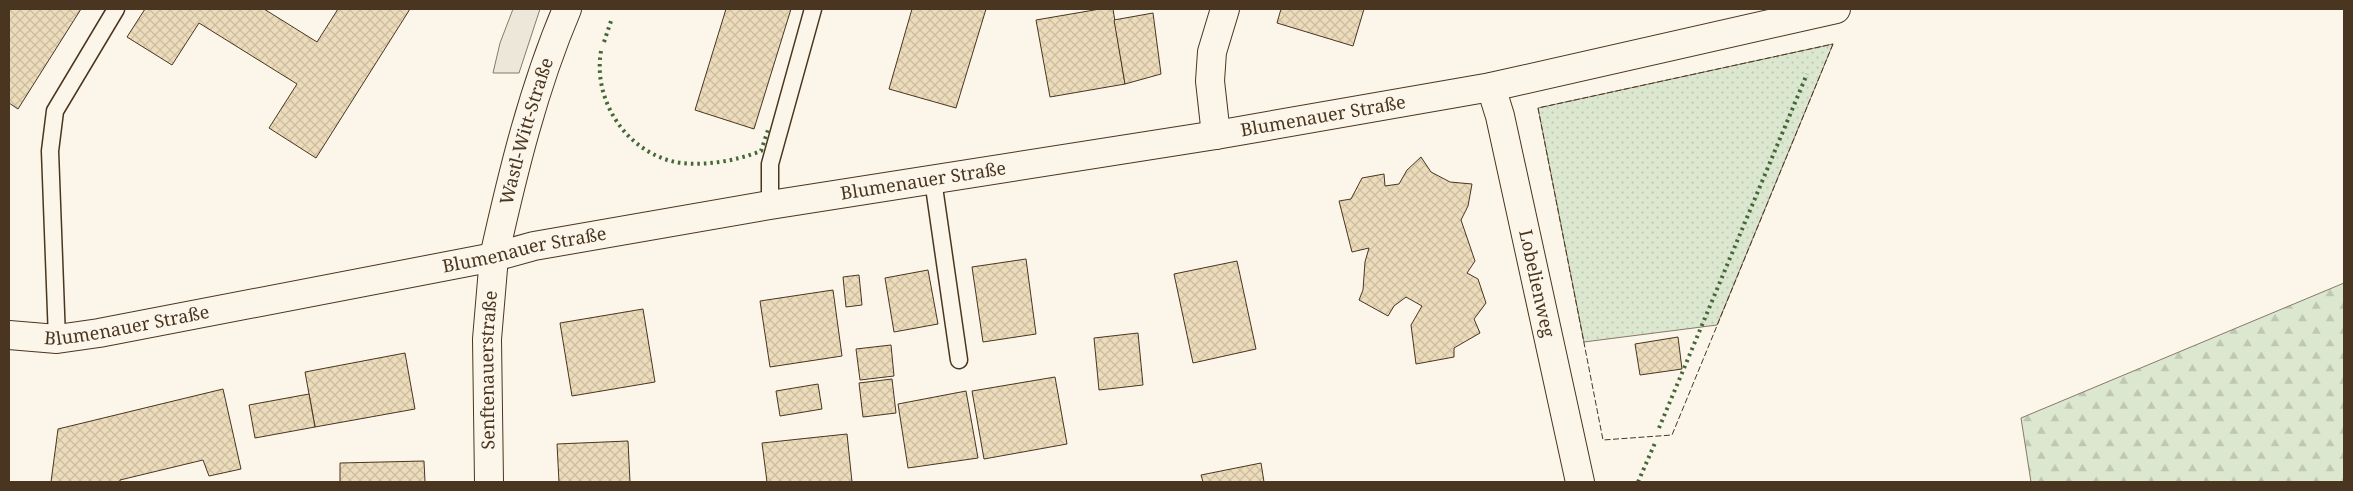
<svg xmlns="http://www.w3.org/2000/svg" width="2353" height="491" font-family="'Noto Serif',serif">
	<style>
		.green { fill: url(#green-dots); stroke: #887966 }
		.forest { fill: url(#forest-firs); stroke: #887966 }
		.parking { fill: #ede7d9; stroke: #887966 }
		.building { fill: url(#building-cross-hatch); stroke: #4a3520 }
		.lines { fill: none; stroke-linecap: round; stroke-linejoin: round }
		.service-casing { stroke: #4a3520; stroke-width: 19 }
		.minor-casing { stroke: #4a3520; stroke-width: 30 }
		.tertiary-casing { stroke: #4a3520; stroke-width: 30 }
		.service { stroke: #fbf6e9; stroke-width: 16 }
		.minor { stroke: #fbf6e9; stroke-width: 28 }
		.tertiary { stroke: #fbf6e9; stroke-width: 28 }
		.hedge { stroke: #436837; stroke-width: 4; stroke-dasharray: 2.5 4; stroke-linecap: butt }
		.fence { stroke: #4a3520; stroke-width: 1; stroke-dasharray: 6 2.5; stroke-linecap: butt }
		.labels { text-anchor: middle; stroke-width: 4; stroke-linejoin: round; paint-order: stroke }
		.street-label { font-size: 18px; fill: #4a3520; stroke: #fbf6e9 }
	</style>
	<defs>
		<pattern id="green-dots" width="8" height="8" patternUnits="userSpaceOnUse" patternTransform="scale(1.25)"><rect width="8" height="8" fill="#dce7d0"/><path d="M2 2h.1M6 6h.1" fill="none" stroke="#bec7b2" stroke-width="1.8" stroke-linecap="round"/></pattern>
		<pattern id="forest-firs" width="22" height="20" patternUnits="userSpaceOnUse" patternTransform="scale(1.25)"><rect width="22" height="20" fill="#dce7d0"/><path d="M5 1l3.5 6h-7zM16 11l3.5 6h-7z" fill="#bec7b2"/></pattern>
		<pattern id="building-cross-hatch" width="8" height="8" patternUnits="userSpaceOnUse" patternTransform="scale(1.25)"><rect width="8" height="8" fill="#ecdcbc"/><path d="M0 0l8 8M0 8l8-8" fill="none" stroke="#ccbda1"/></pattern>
	</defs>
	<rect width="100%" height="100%" fill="#fbf6e9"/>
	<polygon class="green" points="1833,44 1717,325 1584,342 1538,108"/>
	<polygon class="forest" points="2344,283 2344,482 2031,482 2021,418"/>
	<polygon class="parking" points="513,9 540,9 519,73 493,73 500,43"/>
	<g class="building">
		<polygon points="9,9 81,9 18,109 9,103"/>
		<polygon points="145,9 264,9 317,42 338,9 410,9 316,158 269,128 297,84 199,23 172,65 127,37"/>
		<polygon points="726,9 791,9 754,129 695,110"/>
		<polygon points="912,9 986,9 956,108 889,89"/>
		<polygon points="1100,9 1113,9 1125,84 1050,97 1036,20"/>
		<polygon points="1281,9 1364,9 1353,46 1277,23"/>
		<polygon points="1153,13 1161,74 1125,84 1114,20"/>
		<polygon points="1421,157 1431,172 1450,182 1472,184 1468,206 1461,220 1475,261 1467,273 1478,279 1486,303 1474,319 1480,333 1454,348 1454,357 1416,364 1411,325 1422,306 1406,297 1394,306 1388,316 1359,300 1363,290 1365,262 1369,248 1352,252 1339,201 1351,199 1362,178 1384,174 1385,186 1399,184 1407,170"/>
		<polygon points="1026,259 1036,334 983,342 972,267"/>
		<polygon points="1237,261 1256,349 1193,363 1174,274"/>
		<polygon points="928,270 938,324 894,332 885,278"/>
		<polygon points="859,275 862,305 846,307 843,277"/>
		<polygon points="833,290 842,356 770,367 760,301"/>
		<polygon points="643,309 655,382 572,396 560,323"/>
		<polygon points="1138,333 1143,385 1099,390 1094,338"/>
		<polygon points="1678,337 1682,369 1640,375 1635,344"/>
		<polygon points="891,345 894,376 860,380 856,349"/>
		<polygon points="405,353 415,409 315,427 305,372"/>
		<polygon points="1055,377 1067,444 984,459 972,391"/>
		<polygon points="892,379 896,413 863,417 859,383"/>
		<polygon points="818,384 822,409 780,416 776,391"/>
		<polygon points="223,389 241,469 209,476 203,460 120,480 120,482 51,482 58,429"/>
		<polygon points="966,391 978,458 908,468 898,404"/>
		<polygon points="309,394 315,427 255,438 249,405"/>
		<polygon points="847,434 852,482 767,482 762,443"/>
		<polygon points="628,441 630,482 559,482 557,444"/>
		<polygon points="424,461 425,482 340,482 340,463"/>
		<polygon points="1261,463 1264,482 1203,482 1201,475"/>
	</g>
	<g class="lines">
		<defs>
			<g id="service">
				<polyline points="933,180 959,360"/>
				<polyline points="770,205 770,164 813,9"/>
				<polyline points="57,339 50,151 55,111 116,9"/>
			</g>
			<g id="minor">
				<path id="s1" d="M1491 87 1500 116 1580 482"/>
				<polyline points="1216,135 1210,81 1212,52 1225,9"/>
				<path id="s2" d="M494 257C513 172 533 89 567 9"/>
			</g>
			<g id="tertiary">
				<path id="s3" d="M9 335 57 339 99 333 494 257 534 246 770 205 1216 135 1491 87 1836 9"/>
				<path id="s4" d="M489 482 487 339 494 257"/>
			</g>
		</defs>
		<use href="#service" class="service-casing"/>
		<use href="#minor" class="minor-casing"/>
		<use href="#tertiary" class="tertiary-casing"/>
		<use href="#service" class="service"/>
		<use href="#minor" class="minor"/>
		<use href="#tertiary" class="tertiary"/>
		<g class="hedge">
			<polyline points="604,42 611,21"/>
			<path d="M601 51C593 98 623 148 671 161 698 168 736 161 761 151L769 127"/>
			<polyline points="1659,428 1807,74"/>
			<polyline points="1638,482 1655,443"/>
		</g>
		<polygon class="fence" points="1833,44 1672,435 1603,440 1538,108"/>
	</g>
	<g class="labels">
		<g class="street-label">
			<text dy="6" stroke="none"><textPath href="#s3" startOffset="1334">Blumenauer Straße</textPath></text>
			<text dy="6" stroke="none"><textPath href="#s2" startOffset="130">Wastl-Witt-Straße</textPath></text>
			<text dy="6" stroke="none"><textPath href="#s3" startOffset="929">Blumenauer Straße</textPath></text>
			<text dy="6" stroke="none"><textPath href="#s3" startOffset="524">Blumenauer Straße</textPath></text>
			<text dy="6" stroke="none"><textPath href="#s1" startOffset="202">Lobelienweg</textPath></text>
			<text dy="6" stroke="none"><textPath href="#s3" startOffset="119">Blumenauer Straße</textPath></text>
			<text dy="6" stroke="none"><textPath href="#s4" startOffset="112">Senftenauerstraße</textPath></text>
		</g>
	</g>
	<rect width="2353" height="491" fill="none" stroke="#4a3520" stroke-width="20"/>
</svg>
